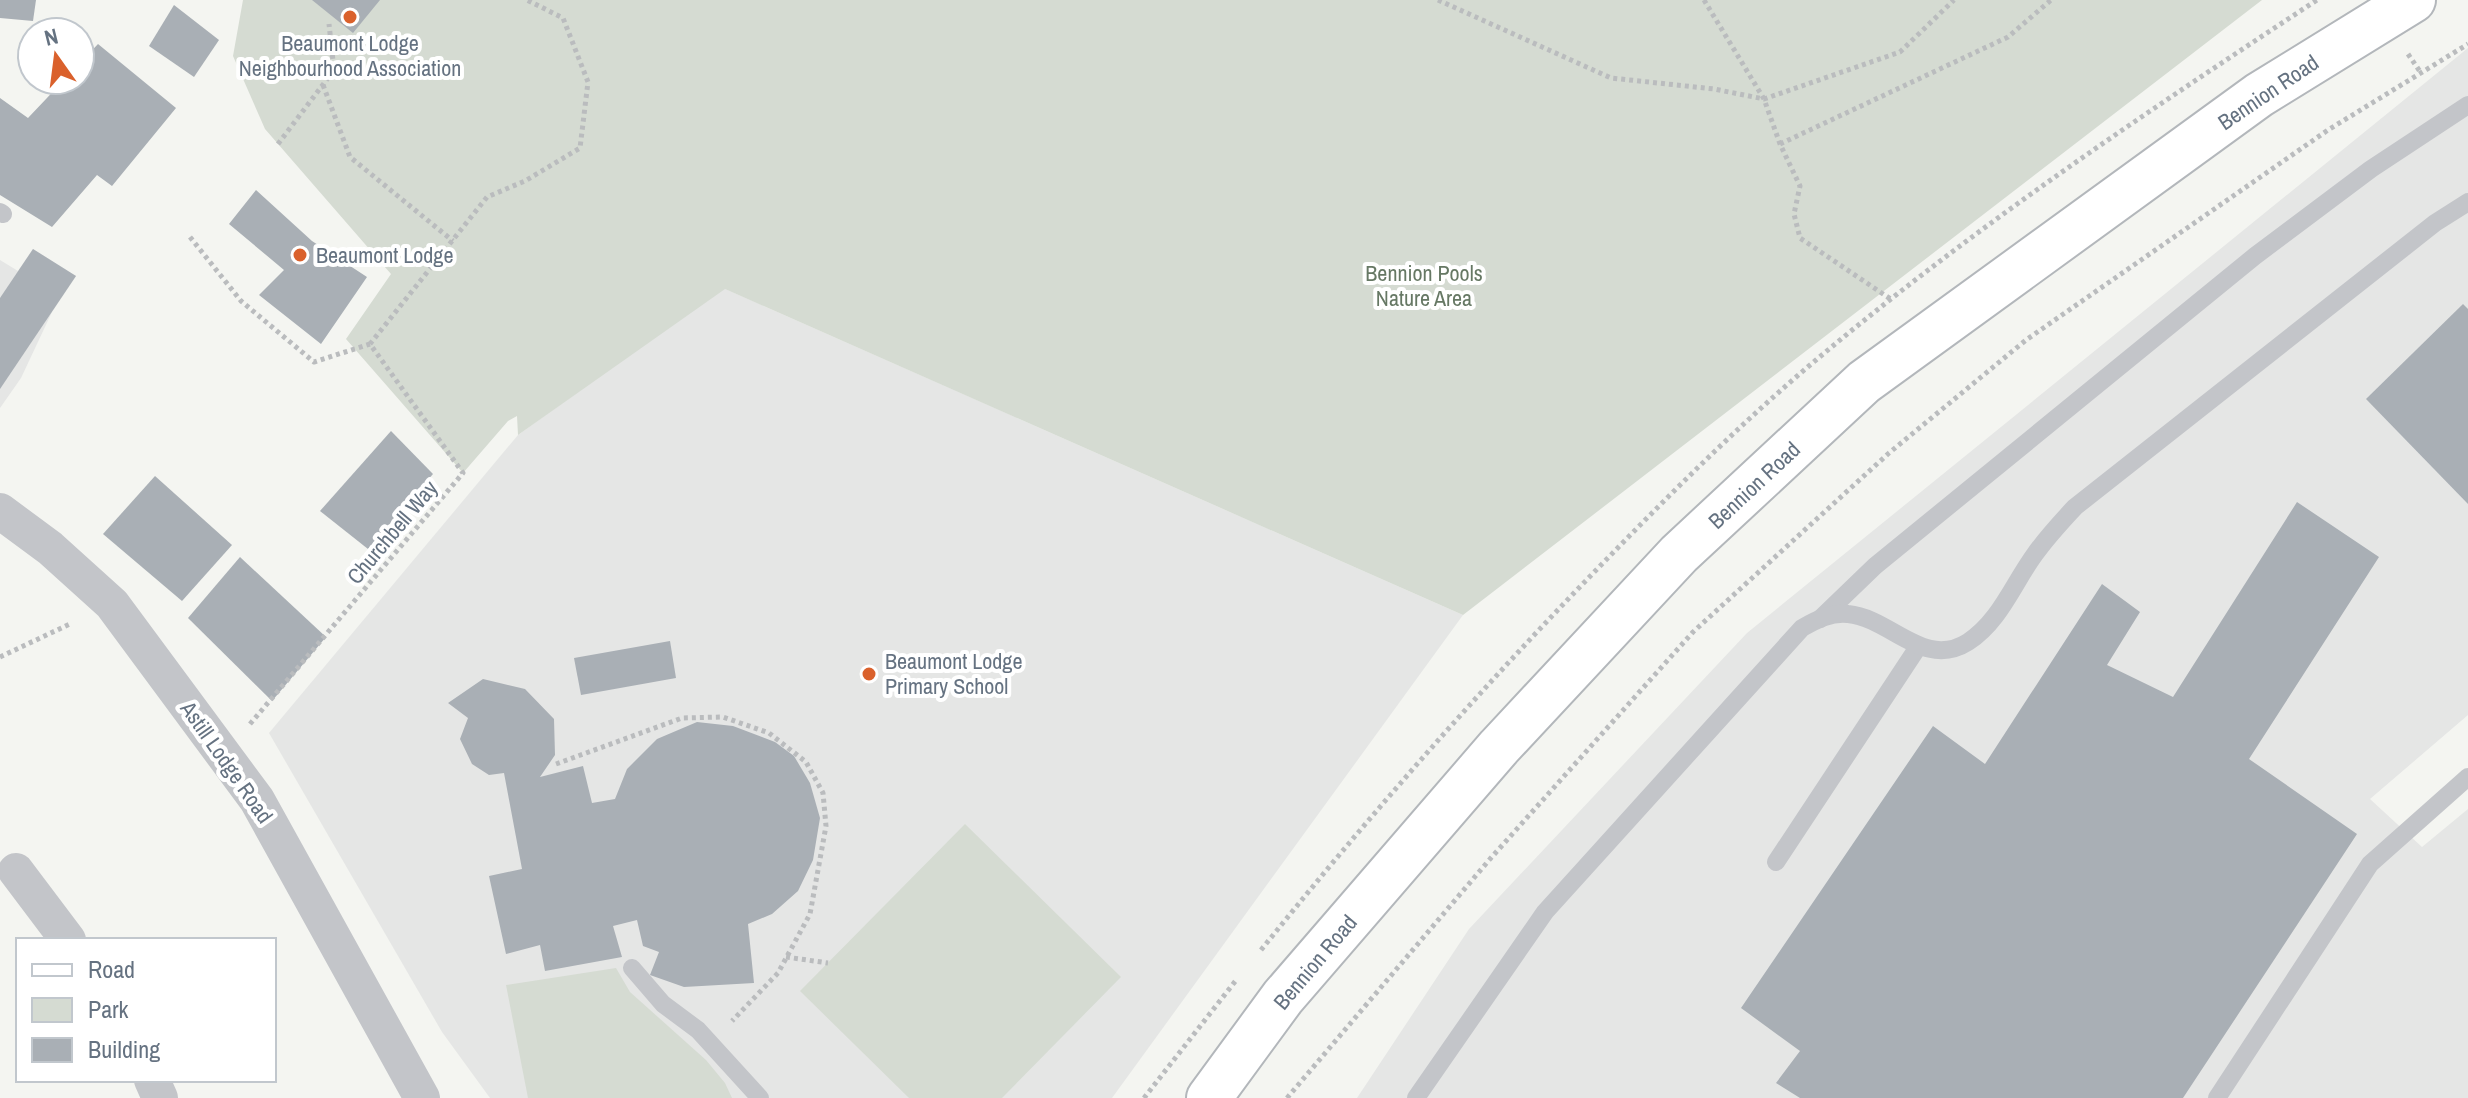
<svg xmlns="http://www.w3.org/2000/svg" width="2468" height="1098" font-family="'Archivo Narrow',sans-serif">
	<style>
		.built { fill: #e5e6e5 }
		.green { fill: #d5dbd2 }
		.building { fill: #a9afb5 }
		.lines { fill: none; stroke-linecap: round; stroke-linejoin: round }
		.secondary-casing { stroke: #b3b7bb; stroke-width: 48 }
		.path { stroke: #babcbe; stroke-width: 5; stroke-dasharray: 4 4; stroke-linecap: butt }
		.lane { stroke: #c3c5c9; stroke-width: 18 }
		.street { stroke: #c3c5c9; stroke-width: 36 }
		.secondary { stroke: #fff; stroke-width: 44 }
		.poi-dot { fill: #da612c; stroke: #fff; stroke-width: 3 }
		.labels { text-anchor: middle; stroke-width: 8; stroke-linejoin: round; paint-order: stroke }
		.poi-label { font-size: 22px; fill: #657281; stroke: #fff; text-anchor: start }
		.street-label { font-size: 22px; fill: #657281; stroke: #fff }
		.park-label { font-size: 22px; fill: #667864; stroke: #fff }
	</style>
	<rect width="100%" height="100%" fill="#f4f5f1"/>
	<g class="built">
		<polygon points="2468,48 2468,715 2370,799 2422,847 2468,809 2468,1098 1357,1098 1469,929 1747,633"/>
		<polygon points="33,249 76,276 52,312 21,378 0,408 0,260 18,271"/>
		<polygon points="723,288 1463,615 1112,1098 490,1098 442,1032 269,733 518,435"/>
	</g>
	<g class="green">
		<polygon points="243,0 2262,0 1463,615 725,289 518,435 517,416 508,421 463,473 346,339 391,274 265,129 233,56"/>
		<polygon points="965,824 1121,977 1002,1098 909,1098 800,991"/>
		<polygon points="616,968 630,992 706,1060 725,1083 732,1098 528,1098 506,985"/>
	</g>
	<g class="building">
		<polygon points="0,0 36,0 33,21 0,18"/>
		<polygon points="312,0 380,0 353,33"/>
		<polygon points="174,5 219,40 194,77 149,46"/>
		<polygon points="98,44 176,108 112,186 97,175 52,227 0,195 0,98 28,118 64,80 80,80 80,63"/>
		<polygon points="256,190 312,241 367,277 321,344 259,295 284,270 229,224"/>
		<polygon points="33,249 76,276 0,389 0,298"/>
		<polygon points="2463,304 2468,309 2468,504 2366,399"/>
		<polygon points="391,431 433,474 368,549 320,511"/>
		<polygon points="155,476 232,545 182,601 103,534"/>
		<polygon points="2297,502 2379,557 2249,759 2357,834 2183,1098 1800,1098 1776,1083 1800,1051 1741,1008 1933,726 1985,764 2102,584 2140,612 2107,665 2173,697"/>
		<polygon points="240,557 326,637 272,701 188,618"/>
		<polygon points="670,641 676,678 581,695 574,658"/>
		<polygon points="483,679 525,689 554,719 555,755 540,777 583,766 592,803 615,799 627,769 657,739 697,722 733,726 775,742 794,756 810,783 820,818 813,860 798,891 772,914 748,924 754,983 684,987 650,975 659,952 643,946 637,920 613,926 622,957 545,971 540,945 506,954 489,876 522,869 504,773 489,775 472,764 460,739 468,718 448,703"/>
	</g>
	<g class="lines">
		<defs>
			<polyline id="secondary" points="1209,1098 1283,997 1499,747 1679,554 1864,382 2259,95 2413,0"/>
		</defs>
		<use href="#secondary" class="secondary-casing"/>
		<g class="path">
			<polyline points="1438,0 1611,78 1714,89 1764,99 1900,52 1954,0"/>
			<polyline points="1704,0 1764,99 1780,144 1800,186 1794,214 1800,238 1892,300"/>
			<polyline points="2408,54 2421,73"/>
			<polyline points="323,85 350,157 453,241"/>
			<polyline points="278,144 334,70 329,24"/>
			<polyline points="1780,144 2008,37 2051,0"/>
			<polyline points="190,237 241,301 314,362 370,344"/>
			<polyline points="0,657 72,623"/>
			<polyline points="250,724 463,473 370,344 487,197 525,181 580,148 588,82 563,18 527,0"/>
			<polyline points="556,764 682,718 723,717 769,733 806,762 823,793 826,826 810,914 778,973 732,1021"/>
			<path d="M1261 950C1369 816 1483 686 1603 563 1671 493 1741 423 1816 360 1974 227 2145 113 2317 0"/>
			<polyline points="786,957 828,963"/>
			<polyline points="1144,1098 1237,979"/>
			<polyline points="1287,1098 1490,859 1693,632 1889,453 2026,340 2328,130 2468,44"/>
		</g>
		<g class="lane">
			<polyline points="0,212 3,214"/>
			<polyline points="1820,619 1875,566 2255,256 2371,169 2468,105"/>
			<polyline points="1776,862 1918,647"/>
			<polyline points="632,968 663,1004 698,1030 760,1098"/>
			<path d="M1416 1098 1545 912 1802 628C1816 620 1831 612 1848 614 1891 618 1924 670 1968 642 2000 621 2013 584 2035 554 2047 537 2061 522 2075 507L2435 223 2468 202"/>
			<polyline points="2217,1098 2370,864 2468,777"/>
		</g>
		<g class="street">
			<polyline points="0,511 50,548 112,604 257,800 422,1098"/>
			<polyline points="16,871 68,940"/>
			<polyline points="152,1080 160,1098"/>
		</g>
		<use href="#secondary" class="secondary"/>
	</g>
	<g class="poi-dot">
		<circle cx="350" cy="17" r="8"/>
		<circle cx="300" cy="255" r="8"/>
		<circle cx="869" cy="674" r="8"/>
	</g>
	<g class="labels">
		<g class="poi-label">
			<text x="350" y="51" text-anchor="middle">Beaumont Lodge<tspan x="350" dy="25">Neighbourhood Association</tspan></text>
			<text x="316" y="263">Beaumont Lodge</text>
			<text x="885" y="669">Beaumont Lodge<tspan x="885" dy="25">Primary School</tspan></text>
		</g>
		<g class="street-label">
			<text transform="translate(2268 92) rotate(-34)" y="8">Bennion Road</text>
			<text transform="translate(1754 485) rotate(-43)" y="8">Bennion Road</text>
			<text transform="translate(392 532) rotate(-50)" y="8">Churchbell Way</text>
			<text transform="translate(227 762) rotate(55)" y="8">Astill Lodge Road</text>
			<text transform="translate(1315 962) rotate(-50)" y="8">Bennion Road</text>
		</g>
		<g class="park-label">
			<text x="1424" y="281">Bennion Pools<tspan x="1424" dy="25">Nature Area</tspan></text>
		</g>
	</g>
	<rect x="16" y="938" width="260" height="144" fill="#ffffff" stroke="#c1c7cd" stroke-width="2"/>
	<rect x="32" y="964" width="40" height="12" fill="#ffffff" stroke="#c1c7cd" stroke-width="2"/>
	<text x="88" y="978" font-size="24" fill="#657281">Road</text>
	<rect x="32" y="998" width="40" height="24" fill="#d5dbd2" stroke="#c1c7cd" stroke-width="2"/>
	<text x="88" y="1018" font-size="24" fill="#657281">Park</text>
	<rect x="32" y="1038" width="40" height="24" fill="#a9afb5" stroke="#c1c7cd" stroke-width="2"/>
	<text x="88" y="1058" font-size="24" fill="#657281">Building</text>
	<g transform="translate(56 56) rotate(346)"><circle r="38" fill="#ffffff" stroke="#c1c7cd" stroke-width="2"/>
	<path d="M0-6L14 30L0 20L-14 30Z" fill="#da612c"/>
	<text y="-12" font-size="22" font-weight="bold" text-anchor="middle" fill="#657281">N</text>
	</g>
</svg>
